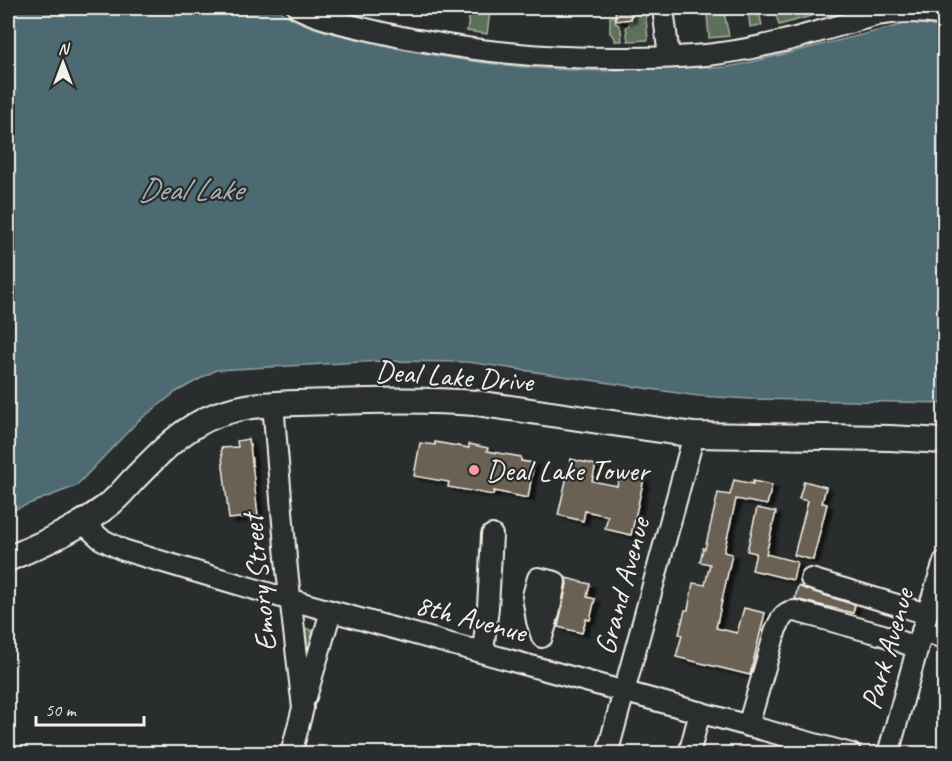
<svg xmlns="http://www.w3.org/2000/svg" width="952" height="761" font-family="Caveat,sans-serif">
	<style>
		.green { fill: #5c705a; stroke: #a8b0a1; stroke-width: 1.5 }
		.water { fill: #4d6971; stroke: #909fa1; stroke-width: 1.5 }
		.building { fill: #6a6152; stroke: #f4f1e8; stroke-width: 1.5; filter: url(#shadow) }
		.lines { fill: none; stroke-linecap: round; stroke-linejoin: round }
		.minor-casing { stroke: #f4f1e8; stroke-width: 24 }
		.major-casing { stroke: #f4f1e8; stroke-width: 28 }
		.minor { stroke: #2a2d2e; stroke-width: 20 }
		.major { stroke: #2a2d2e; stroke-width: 24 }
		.poi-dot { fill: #ff9aa2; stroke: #2a2d2e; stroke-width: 2 }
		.labels { text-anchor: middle; stroke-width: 4.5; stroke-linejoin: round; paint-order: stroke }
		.street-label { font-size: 30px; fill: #f4f1e8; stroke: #2a2d2e }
		.poi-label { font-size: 30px; fill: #f4f1e8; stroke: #2a2d2e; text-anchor: start }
		.water-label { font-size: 32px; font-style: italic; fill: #a9b4b2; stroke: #2a2d2e }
	</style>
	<defs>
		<filter id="shadow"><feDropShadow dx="5.5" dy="3.5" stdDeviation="1.5" flood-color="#0009"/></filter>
	</defs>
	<rect width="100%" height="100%" fill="#2a2d2e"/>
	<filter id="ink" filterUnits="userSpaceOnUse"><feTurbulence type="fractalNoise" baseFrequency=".0167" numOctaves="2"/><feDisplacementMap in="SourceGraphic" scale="12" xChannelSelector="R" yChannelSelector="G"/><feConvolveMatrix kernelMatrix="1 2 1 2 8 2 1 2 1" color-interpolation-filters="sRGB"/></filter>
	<g filter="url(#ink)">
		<g class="green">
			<polygon points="640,8 645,8 648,40 628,41 626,27 629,25 629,22 632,22 631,15 640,14"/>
			<polygon points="752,8 758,8 762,25 750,27 748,9"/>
			<polygon points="774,8 829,8 829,11 779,25"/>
			<polygon points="473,9 490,12 487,34 467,31 470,12"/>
			<polygon points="724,12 729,36 709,38 707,13"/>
			<path d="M615 16V23C623 25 621 34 622 41H615V38L610 33V17Z"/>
			<path d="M305 628C323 632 312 648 309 660L305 661 300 630Z"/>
		</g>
		<path class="water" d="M8 8H275C304 29 330 32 364 41 445 60 527 71 610 71V70L662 69 708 66 710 68 727 67 748 63 905 24 916 23 944 28V403L751 399 698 396 468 362 380 361 216 370 176 392 137 422 76 486 8 512Z"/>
		<g class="building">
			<polygon points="615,8 630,8 631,19 616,21"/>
			<polygon points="248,439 249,445 250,445 258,516 229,519 221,448 238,447 237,441"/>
			<polygon points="435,442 469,448 469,444 488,448 487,451 521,457 521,461 534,463 528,498 494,491 493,495 448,487 449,482 414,476 420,443 435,445"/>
			<polygon points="571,459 596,465 592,481 617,486 620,473 644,479 631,535 605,529 608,516 585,511 583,521 558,515"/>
			<polygon points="734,480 753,484 753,481 772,485 767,505 736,499 724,552 732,554 716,628 737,633 744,608 765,613 750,675 676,657 682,635 679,634 685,610 688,610 693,583 705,585 710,564 700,562 703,548 705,549 718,493 730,495"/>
			<polygon points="804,481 826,487 822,503 827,504 813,560 794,555 808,501 799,499"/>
			<polygon points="757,508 776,512 766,554 797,562 793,580 752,570 756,553 747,551"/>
			<polygon points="566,578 590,584 587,597 595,599 590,620 586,619 582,633 558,627 567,584"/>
			<polygon points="798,586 808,590 855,605 853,613 795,599"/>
		</g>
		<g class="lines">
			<defs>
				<g id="minor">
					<path d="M298 8C318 18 340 23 362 28 383 33 403 38 424 41 493 54 562 59 632 58 662 58 693 57 722 53 775 46 826 29 877 15 900 11 921 11 944 15"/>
					<polyline points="663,8 669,57"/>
					<polyline points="273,404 287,570 303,708 291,754"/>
					<polyline points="83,523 101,539 123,550 291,600 851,754"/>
					<polyline points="811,579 927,614"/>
					<polyline points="546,624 542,637 537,621 533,596 538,578 555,582 549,614"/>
					<polyline points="922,631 944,638"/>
					<polyline points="483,652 488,607 492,535"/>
					<polyline points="306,697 331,611"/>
					<path d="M748 726 776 629C781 620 783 611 795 611L883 635 917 648"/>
					<polyline points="607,754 694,435"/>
					<polyline points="689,754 700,712"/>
					<polyline points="888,754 927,614 944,562"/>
				</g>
				<path id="major" d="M8 559C44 543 80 528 111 503 119 496 126 488 133 480 152 461 171 440 194 426 235 400 284 404 331 402 379 400 427 399 476 403L694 435 890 438 944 441"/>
			</defs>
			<use href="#minor" class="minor-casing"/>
			<use href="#major" class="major-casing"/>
			<use href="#minor" class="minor"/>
			<use href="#major" class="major"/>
		</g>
	</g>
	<circle class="poi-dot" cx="474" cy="470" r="6"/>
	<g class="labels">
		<g class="street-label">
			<text transform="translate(454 376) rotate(4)" y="10">Deal Lake Drive</text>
			<text transform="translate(259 583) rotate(-96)" y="10">Emory Street</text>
			<text transform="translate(622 586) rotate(-75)" y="10">Grand Avenue</text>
			<text transform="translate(471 618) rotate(15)" y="10">8th Avenue</text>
			<text transform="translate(887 649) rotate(-74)" y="10">Park Avenue</text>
		</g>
		<g class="poi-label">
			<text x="486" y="480">Deal Lake Tower</text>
		</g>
		<g class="water-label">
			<text x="190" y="200">Deal Lake</text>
		</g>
	</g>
	<rect width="952" height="761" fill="none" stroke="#2a2d2e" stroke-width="30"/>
	<rect x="15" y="15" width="922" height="731" fill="none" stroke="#f4f1e8" stroke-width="2" filter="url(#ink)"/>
	<g transform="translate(63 63)" stroke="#2a2d2e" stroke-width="4.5" paint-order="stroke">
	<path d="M0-4.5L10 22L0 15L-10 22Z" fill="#f4f1e8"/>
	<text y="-9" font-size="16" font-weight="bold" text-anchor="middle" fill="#f4f1e8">N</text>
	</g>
	<path d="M36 716v9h108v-9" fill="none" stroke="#f4f1e8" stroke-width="3"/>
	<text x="45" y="716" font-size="18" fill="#f4f1e8" stroke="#2a2d2e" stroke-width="4.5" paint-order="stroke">50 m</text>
</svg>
